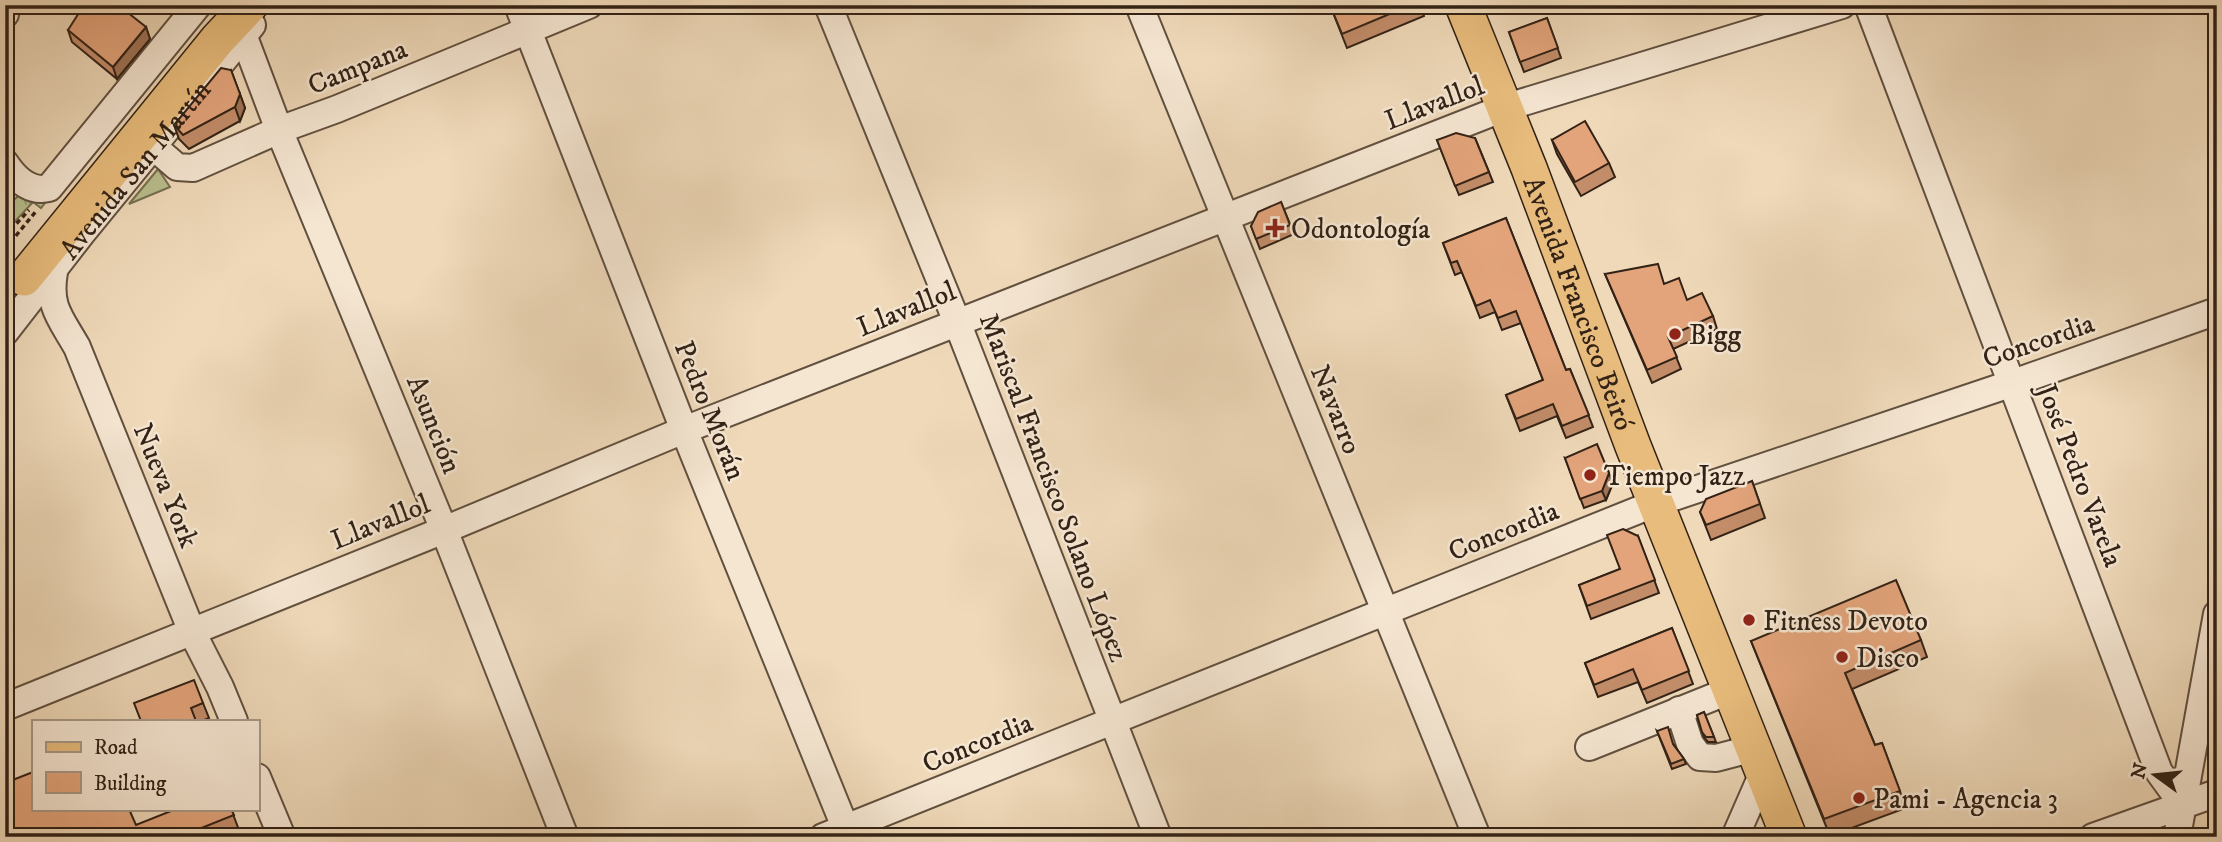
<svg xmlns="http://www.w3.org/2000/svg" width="2222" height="842" font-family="'IM FELL DW Pica',serif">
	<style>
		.grass { fill: url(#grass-tufts); stroke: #767052; stroke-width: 2 }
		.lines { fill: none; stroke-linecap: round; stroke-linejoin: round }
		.major-tunnel { stroke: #c9b498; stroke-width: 35; stroke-dasharray: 35 18; stroke-linecap: butt }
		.minor-casing { stroke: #61503f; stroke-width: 30 }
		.major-casing { stroke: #322216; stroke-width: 38 }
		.path { stroke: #322216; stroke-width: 3.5; stroke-dasharray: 5 3.5; stroke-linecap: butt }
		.minor { stroke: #f5e6d2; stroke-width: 26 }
		.major { stroke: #e8bc7c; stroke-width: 35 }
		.rail-casing { stroke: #322216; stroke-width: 8 }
		.rail { stroke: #f5e6d2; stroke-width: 5; stroke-dasharray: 16; stroke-linecap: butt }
		.wall { fill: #c38d6a; stroke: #322216; stroke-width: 2 }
		.shaded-wall { fill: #9f7356; stroke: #322216; stroke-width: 2 }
		.building { fill: #e3a47b; stroke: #322216; stroke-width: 2 }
		.poi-dot { fill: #8f2418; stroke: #f5e6d2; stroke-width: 2.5 }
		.labels { text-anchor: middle; stroke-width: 5; stroke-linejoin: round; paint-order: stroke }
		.street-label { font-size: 28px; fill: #322216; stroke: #f5e6d2 }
		.poi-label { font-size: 28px; fill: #322216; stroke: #f5e6d2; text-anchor: start }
	</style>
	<defs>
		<pattern id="grass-tufts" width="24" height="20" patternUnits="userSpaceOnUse" patternTransform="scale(1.75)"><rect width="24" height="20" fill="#b9bf8f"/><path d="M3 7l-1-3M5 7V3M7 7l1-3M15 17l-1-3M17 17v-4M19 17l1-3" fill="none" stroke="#979b74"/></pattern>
	</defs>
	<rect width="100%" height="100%" fill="#efd9b9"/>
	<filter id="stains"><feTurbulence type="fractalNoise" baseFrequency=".00286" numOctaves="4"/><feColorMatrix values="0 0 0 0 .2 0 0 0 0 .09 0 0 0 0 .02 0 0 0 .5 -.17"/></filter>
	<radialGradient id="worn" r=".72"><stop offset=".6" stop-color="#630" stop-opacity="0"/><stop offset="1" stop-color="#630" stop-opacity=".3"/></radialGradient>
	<g class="grass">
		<polygon points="158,169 170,187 129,204"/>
		<polygon points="20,194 52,194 41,208 33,202 5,232 9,205"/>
	</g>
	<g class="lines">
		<polyline class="major-tunnel" points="5,300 24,278"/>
		<defs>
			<g id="minor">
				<polyline points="518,5 684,430 849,837"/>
				<polyline points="828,5 957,322 1158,837"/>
				<polyline points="1139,5 1477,837"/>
				<polyline points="1868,5 2159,772 2183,805"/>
				<polyline points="5,14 6,5"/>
				<polyline points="244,37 279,130 444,530 565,837"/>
				<polyline points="154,147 177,167 193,168 279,130 337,109 589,5"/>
				<path d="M5 163C15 178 29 193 49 188L198 5"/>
				<path d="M54 272C48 307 60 317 77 347L192 632 220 687 234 721"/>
				<path id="s1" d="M5 332 82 233 252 25"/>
				<polyline points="5,707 444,530 684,430 1504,108 1842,5"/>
				<polyline points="1679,710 1690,744 1700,757 1716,758 1754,748"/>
				<polyline points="1589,747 1731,690"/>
				<polyline points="257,777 282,837"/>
				<polyline points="823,837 1656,503 2013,383 2217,311"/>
				<polyline points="1735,837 1763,773"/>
				<polyline points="2093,837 2217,793"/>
				<polyline points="2177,837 2217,614"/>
			</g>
			<g id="major">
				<path id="s2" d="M1463 5 1529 168 1633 446 1789 837"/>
				<polyline points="24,278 218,39 250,5"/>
			</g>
		</defs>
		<use href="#minor" class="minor-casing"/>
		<use href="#major" class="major-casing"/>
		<g class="path">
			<polyline points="5,236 29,210"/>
			<polyline points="5,249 37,210"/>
		</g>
		<use href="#minor" class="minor"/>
		<use href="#major" class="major"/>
		<defs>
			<polyline id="rail" points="2212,837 2217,808"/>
		</defs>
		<use href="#rail" class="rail-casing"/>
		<use href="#rail" class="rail"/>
	</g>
	<g class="wall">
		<polygon points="1330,5 1420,5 1424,16 1347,48"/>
		<polygon points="1547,18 1561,58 1524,72 1509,32"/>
		<polygon points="146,27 150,39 117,79 72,42 68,30"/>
		<polygon points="231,70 245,108 240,121 189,149 179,139 174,125"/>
		<polygon points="1475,138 1493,182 1459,195 1437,140"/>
		<polygon points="1552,140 1609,163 1615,177 1581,196 1557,154"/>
		<polygon points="1281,202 1294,234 1260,249 1251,226"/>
		<polygon points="1506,218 1566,370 1570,369 1593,427 1566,438 1557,416 1520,431 1506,395 1543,380 1521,323 1502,330 1495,312 1480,318 1462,272 1455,275 1443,243"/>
		<polygon points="1605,274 1665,284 1687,300 1713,316 1717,329 1673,349 1681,369 1652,383"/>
		<polygon points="1565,458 1613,483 1606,500 1584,508"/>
		<polygon points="1752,481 1765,518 1711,540 1700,512"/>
		<polygon points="1638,536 1659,593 1591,619 1579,585 1620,569"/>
		<polygon points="1672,628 1693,684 1647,703 1638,682 1598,697 1585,663"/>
		<polygon points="1921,640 1927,657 1852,689 1875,745 1882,743 1906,808 1830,836 1751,641"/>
		<polygon points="203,703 209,718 202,721 141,721"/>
		<polygon points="1704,712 1716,742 1708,742 1704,737 1697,715"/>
		<polygon points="1657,731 1674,745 1684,759 1686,764 1672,769"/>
		<polygon points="231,809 239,830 223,837 16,837 136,825"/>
	</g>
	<g class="shaded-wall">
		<polygon points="146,27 150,39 117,79 113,67"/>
		<polygon points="240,94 245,108 240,121 235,107"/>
		<polygon points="1609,473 1613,483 1606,500 1602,491"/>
	</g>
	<g class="building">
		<polygon points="84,5 118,5 146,27 113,67 68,30"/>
		<polygon points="1330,5 1411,5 1342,34"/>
		<polygon points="1547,18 1558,48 1520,62 1509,32"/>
		<polygon points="221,68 231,70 240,94 235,107 183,135 174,125"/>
		<polygon points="1585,121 1609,163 1575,182 1552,140"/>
		<polygon points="1456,133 1475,138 1489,172 1455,186 1437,140"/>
		<polygon points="1281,202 1290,225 1256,239 1251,226 1258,212"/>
		<polygon points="1506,218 1566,370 1570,369 1589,415 1562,426 1553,404 1516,419 1506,395 1543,380 1516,311 1498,318 1490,300 1476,306 1457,261 1451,263 1443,243"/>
		<polygon points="1658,264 1664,284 1679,278 1687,300 1702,293 1713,316 1668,337 1677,357 1647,370 1605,274"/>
		<polygon points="1597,444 1609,473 1602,491 1580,499 1565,458"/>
		<polygon points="1752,481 1760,504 1706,525 1700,512 1706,499"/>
		<polygon points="1623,529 1638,536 1655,580 1587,606 1579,585 1620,569 1607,535"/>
		<polygon points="1896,580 1921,640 1845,673 1875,745 1882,743 1900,791 1824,819 1751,641"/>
		<polygon points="1672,628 1689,671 1642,690 1633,669 1594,685 1585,663"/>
		<polygon points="194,680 203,703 191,708 196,721 141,721 134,703"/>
		<polygon points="1704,712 1714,737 1706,737 1702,732 1697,715"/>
		<polygon points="1668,727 1673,744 1684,759 1671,764 1657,731"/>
		<polygon points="33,772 33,809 129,809 136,825 176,809 231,809 234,815 179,837 16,837 5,809 5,783"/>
	</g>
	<g class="poi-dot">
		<path d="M1271.5 217.5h7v7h7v7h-7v7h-7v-7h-7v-7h7z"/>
		<circle cx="1675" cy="334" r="7"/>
		<circle cx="1590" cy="475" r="7"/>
		<circle cx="1749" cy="620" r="7"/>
		<circle cx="1842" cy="657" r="7"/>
		<circle cx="1859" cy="798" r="7"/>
	</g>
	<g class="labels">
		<g class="street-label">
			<text transform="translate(357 66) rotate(-22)" y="10">Campana</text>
			<text transform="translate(1434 102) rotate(-21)" y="10">Llavallol</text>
			<text dy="10" stroke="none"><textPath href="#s1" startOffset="208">Avenida San Martín</textPath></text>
			<text dy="10" stroke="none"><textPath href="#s2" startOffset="320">Avenida Francisco Beiró</textPath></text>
			<text transform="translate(906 308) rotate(-22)" y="10">Llavallol</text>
			<text transform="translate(2038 340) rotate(-19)" y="10">Concordia</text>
			<text transform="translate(1337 409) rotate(68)" y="10">Navarro</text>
			<text transform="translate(711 410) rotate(68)" y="10">Pedro Morán</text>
			<text transform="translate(435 424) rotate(68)" y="10">Asunción</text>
			<text transform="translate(2081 475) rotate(69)" y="10">José Pedro Varela</text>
			<text transform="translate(167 485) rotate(68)" y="10">Nueva York</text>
			<text transform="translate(1055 487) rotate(69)" y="10">Mariscal Francisco Solano López</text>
			<text transform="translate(380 521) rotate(-22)" y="10">Llavallol</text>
			<text transform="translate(1503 530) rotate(-22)" y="10">Concordia</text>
			<text transform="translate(977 742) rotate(-22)" y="10">Concordia</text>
		</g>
		<g class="poi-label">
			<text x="1291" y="238">Odontología</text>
			<text x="1689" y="344">Bigg</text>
			<text x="1604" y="485">Tiempo Jazz</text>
			<text x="1763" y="630">Fitness Devoto</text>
			<text x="1856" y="667">Disco</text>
			<text x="1873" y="808">Pami - Agencia 3</text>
		</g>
	</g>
	<rect width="2222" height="842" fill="none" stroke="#efd9b9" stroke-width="28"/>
	<rect x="7" y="7" width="2208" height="828" fill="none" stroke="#322216" stroke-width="3.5"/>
	<rect x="14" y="14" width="2194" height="814" fill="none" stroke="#322216" stroke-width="2"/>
	<rect x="32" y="720" width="228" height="91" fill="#f5e6d2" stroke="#a79887" stroke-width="2"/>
	<rect x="46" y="742" width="35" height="10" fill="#e8bc7c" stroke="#a79887" stroke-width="2"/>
	<text x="94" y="754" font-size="21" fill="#322216">Road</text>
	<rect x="46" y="772" width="35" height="21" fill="#e3a47b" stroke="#a79887" stroke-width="2"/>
	<text x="94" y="790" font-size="21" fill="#322216">Building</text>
	<g transform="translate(2155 775) rotate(285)" stroke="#f5e6d2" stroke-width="5" paint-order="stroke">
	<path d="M0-5L12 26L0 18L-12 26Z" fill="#322216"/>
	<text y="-10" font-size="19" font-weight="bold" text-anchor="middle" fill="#322216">N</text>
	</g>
	<rect width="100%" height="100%" filter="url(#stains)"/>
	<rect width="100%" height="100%" fill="url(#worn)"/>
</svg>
